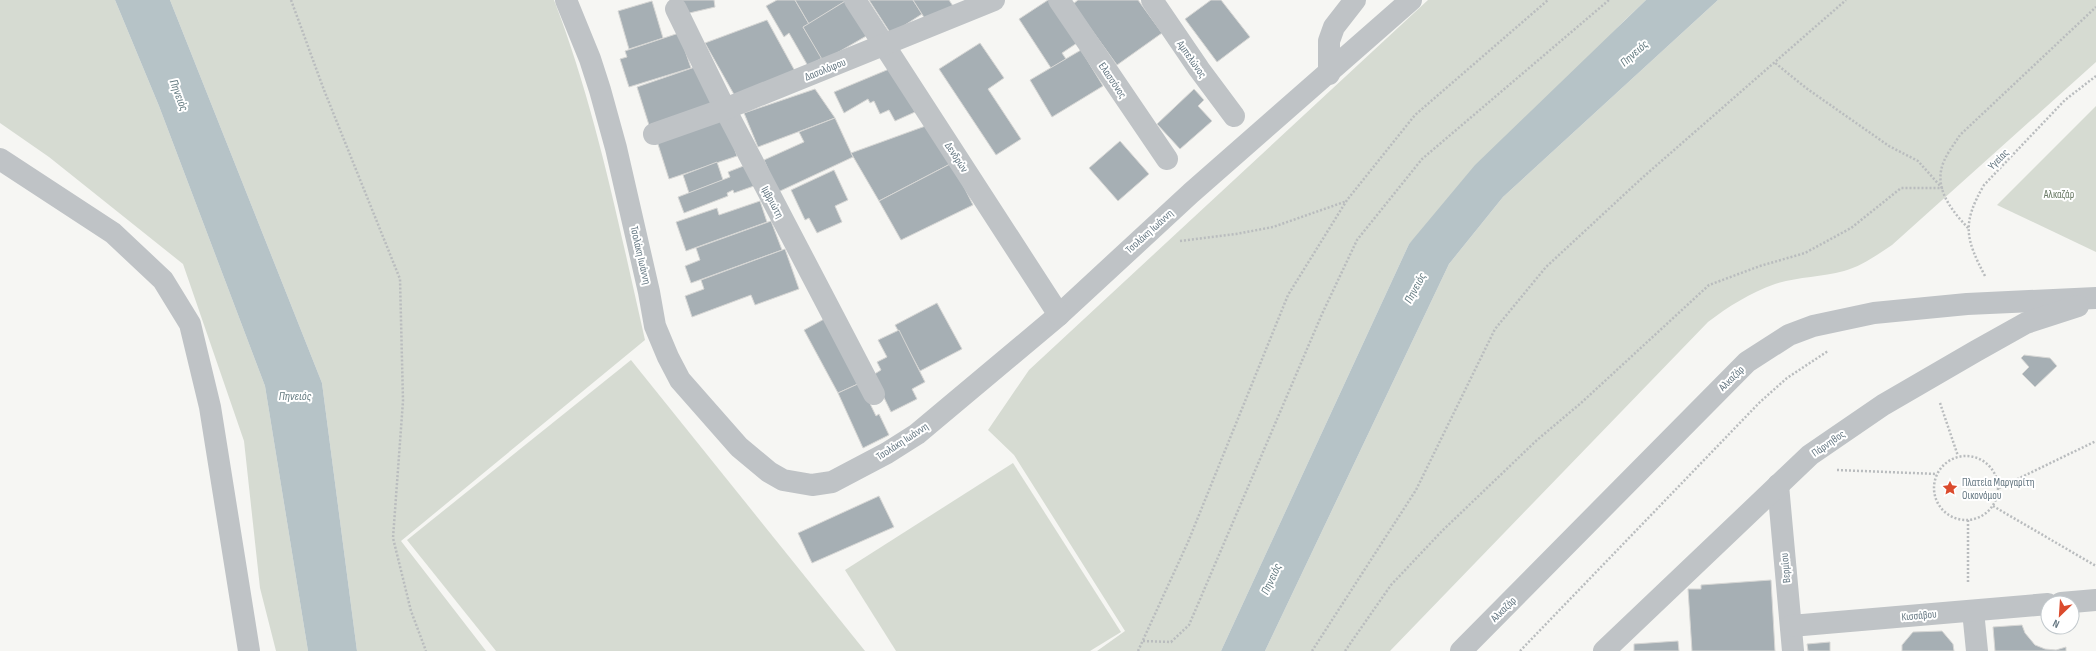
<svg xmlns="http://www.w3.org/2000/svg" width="2096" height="651" font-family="'Sofia Sans Condensed',sans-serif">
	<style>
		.green { fill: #d6dbd2 }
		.water { fill: #b6c3c7 }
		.building { fill: #a6afb4; stroke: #d7d7d5 }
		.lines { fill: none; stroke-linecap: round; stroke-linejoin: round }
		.path { stroke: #b9bcbe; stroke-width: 2.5; stroke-dasharray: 2 2; stroke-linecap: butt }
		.minor { stroke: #bfc3c6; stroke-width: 22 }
		.labels { text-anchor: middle; stroke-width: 4; stroke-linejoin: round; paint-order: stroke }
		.street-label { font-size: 11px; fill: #667883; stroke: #fff }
		.park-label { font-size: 11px; fill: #6a7a65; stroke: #fff }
		.poi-label { font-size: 11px; fill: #667883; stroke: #fff; text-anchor: start }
		.water-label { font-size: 12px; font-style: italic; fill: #62797f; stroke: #fff }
	</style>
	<rect width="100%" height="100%" fill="#f6f6f3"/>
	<g class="green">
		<polygon points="0,0 115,0 159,106 265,386 308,651 276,651 260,588 244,441 183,264 49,157 0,123"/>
		<path d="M170 0H554C596 109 619 226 645 340L401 541 486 651H357L322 383Z"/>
		<polygon points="1428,0 1646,0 1624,21 1409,244 1221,651 1097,651 1125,631 1014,455 988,430 1029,370"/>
		<path d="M1718 0H2096V62L1892 245C1877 255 1862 266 1844 271 1821 277 1797 277 1775 284 1750 293 1729 306 1708 322L1390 651H1265L1449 264 1503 197Z"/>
		<polygon points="2096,106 2096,252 1997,205"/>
		<polygon points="631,360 865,651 496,651 407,540"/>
		<polygon points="1013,463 1121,632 1090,651 896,651 845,570"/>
	</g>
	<g class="water">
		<polygon points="115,0 170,0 322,383 357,651 308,651 265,386 159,106"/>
		<polygon points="1646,0 1718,0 1503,197 1449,264 1265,651 1221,651 1409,244 1475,165"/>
	</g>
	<g class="building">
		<polygon points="682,0 714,0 715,7 685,14"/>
		<polygon points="777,0 795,0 809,24 803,27 822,58 808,66 789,33 784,37 766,6"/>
		<polygon points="795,0 847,0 809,24"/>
		<polygon points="847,0 868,35 823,61 803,27"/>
		<polygon points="869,0 913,0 922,14 891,34"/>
		<polygon points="913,0 949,0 953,6 927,22"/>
		<polygon points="1048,0 1053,0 1080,41 1062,53 1066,59 1051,68 1019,19"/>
		<polygon points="1078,0 1138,0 1162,33 1117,65 1073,4"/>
		<polygon points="1211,0 1221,0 1250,37 1217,62 1185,19"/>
		<polygon points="652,1 663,38 629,49 618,11"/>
		<polygon points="767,20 796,73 736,98 705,43"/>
		<polygon points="679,33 691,68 629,87 620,59 627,57 625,51"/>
		<polygon points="980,43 1004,78 988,89 1021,139 996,155 939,69"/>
		<polygon points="1081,50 1103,86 1052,117 1030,80"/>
		<polygon points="695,67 713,103 649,125 637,87"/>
		<polygon points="894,67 915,112 895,121 889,110 880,114 874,101 870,103 868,99 844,113 834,92"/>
		<polygon points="815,89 835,118 758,147 744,113"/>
		<polygon points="1194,89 1204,100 1198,106 1212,121 1180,149 1157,124"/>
		<polygon points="724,118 737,156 669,179 657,141"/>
		<polygon points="835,118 853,157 778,192 764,160 804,142 799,132"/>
		<polygon points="931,124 952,163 879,201 851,153"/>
		<polygon points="1120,141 1149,174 1118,201 1089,168"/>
		<polygon points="717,162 723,180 689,193 683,175"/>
		<polygon points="952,163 973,205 901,240 879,201"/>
		<polygon points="746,165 754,186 734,193 733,190 727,193 728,196 684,213 678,197 730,177 728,172"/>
		<polygon points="834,170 848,200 835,206 842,222 817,233 809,218 805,220 791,190"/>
		<polygon points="760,201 767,222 686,251 676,222 717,208 719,215"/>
		<polygon points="771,221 782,250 691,283 685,266 700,260 696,248"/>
		<polygon points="785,249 799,289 755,305 751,295 692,317 685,296 704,289 701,280"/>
		<polygon points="937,303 962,349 920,371 895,325"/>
		<polygon points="826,318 860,383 838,393 804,330"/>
		<polygon points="899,330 925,382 912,389 917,399 891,412 873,375 881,370 877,362 887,357 878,340"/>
		<polygon points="2024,355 2050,358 2057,366 2035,387 2022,374 2029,367 2021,358"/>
		<polygon points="860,383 876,416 879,414 889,435 863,448 838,393"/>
		<polygon points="879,496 894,527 812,563 798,533"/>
		<polygon points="1771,580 1775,651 1692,651 1688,589 1701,589 1701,585"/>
		<polygon points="2022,625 2025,633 2035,645 2045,649 2056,650 2066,647 2066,651 1995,651 1993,627"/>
		<polygon points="1942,631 1953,644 1954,651 1902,651 1902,645 1913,632"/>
		<polygon points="1678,641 1679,651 1634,651 1634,644"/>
		<polygon points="1830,642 1830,651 1808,651 1807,644"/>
	</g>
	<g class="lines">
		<g class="path">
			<polyline points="291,0 324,90 400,279 403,401 393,538 411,611 426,651"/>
			<path d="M1968 228C1954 213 1937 193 1941 171 1943 158 1953 146 1960 135L2096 7"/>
			<polyline points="1180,241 1236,234 1273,227 1347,201"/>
			<path d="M1985 276C1965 238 1962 223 1984 185L2065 100 2096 76"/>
			<polyline points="1940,403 1958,456"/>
			<circle cx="1966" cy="488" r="32"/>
			<polyline points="1837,470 1937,474"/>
			<polyline points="1999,488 2096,441"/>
			<polyline points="1993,506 2096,566"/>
			<polyline points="1968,520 1968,584"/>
			<polyline points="1143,641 1171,642 1189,625 1322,314 1357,240 1422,159 1609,0"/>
			<polyline points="1138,651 1188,542 1288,295 1347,200 1415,115 1548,0"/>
			<polyline points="1312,651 1416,490 1495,329 1546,267 1642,178 1846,0"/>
			<polyline points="1345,651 1391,585 1442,531 1537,440 1581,403 1709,285 1760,266 1805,253 1851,228 1901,188 1942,188 1918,161 1889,146 1806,88 1774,62"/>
			<polyline points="1520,651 1760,402 1787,378 1828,351"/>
		</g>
		<g class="minor">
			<polyline points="566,0 590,59 600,90 616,148 649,292 655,326 668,357 680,380 739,447 769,472 783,480 812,485 832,482 887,453 917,434 1059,315 1191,193 1411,0"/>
			<polyline points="855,0 1059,315"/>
			<polyline points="1059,0 1167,159"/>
			<polyline points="1152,0 1199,69 1234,116"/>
			<polyline points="676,9 725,109 874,394"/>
			<polyline points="1329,74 1329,41 1334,27 1355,0"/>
			<polyline points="654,134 725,109 994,0"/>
			<polyline points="0,159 113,233 163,280 190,324 210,407 249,651"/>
			<polyline points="1778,485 1793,651"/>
			<polyline points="2061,603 2096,600"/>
			<polyline points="1973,611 1977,651"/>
			<polyline points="1791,626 2048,604"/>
			<polyline points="1461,651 1747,362 1789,335 1813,326 1874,313 1967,304 2096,298"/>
			<polyline points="1604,651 1810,455 1883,405 1976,351 2026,323 2078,306"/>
		</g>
	</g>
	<defs>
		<symbol id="sight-bare" viewBox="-9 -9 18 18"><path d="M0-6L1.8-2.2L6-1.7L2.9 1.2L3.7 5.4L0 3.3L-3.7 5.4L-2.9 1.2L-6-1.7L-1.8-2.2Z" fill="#db4b2d" stroke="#fff" stroke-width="2.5" paint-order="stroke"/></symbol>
	</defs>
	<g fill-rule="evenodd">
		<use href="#sight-bare" x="1939" y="477" width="22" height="22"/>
	</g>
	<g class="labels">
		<g class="street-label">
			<text transform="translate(1192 59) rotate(55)" y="4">Αμπελώνος</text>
			<text transform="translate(825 69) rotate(-22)" y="4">Δασολόφου</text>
			<text transform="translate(1113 80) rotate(56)" y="4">Ελασσόνος</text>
			<text transform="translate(957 157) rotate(57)" y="4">Δενδρών</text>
			<text transform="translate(1998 159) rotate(-46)" y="4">Υγείας</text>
			<text transform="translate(773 202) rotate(62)" y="4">Ιμβριώτη</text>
			<text transform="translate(1149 231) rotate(-42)" y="4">Τσολάκη Ιωάννη</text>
			<text transform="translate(641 255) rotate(77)" y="4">Τσολάκη Ιωάννη</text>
			<text transform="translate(1731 378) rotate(-45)" y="4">Αλκαζάρ</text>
			<text transform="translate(902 441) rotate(-33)" y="4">Τσολάκη Ιωάννη</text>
			<text transform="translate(1828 443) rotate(-35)" y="4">Πάρνηθος</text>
			<text transform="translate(1785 568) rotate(-95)" y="4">Βερμίου</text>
			<text transform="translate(1503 609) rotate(-45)" y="4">Αλκαζάρ</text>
			<text transform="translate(1919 615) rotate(-5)" y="4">Κισσάβου</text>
		</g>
		<g class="park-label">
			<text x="2059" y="198">Αλκαζάρ</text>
		</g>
		<g class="poi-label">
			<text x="1962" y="486">Πλατεία Μαργαρίτη<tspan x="1962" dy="13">Οικονόμου</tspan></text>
		</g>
		<g class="water-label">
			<text transform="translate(1634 53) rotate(-42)" y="4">Πηνειός</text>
			<text transform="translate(179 95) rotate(69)" y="4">Πηνειός</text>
			<text transform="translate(1415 288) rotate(-62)" y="4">Πηνειός</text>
			<text x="295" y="400">Πηνειός</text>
			<text transform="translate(1271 579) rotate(-65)" y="4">Πηνειός</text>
		</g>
	</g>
	<g transform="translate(2060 615) rotate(205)"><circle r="19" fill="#ffffff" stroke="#c2c9cd"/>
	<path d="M0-3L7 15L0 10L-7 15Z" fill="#db4b2d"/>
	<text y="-6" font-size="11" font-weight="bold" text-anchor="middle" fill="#667883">N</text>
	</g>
</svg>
